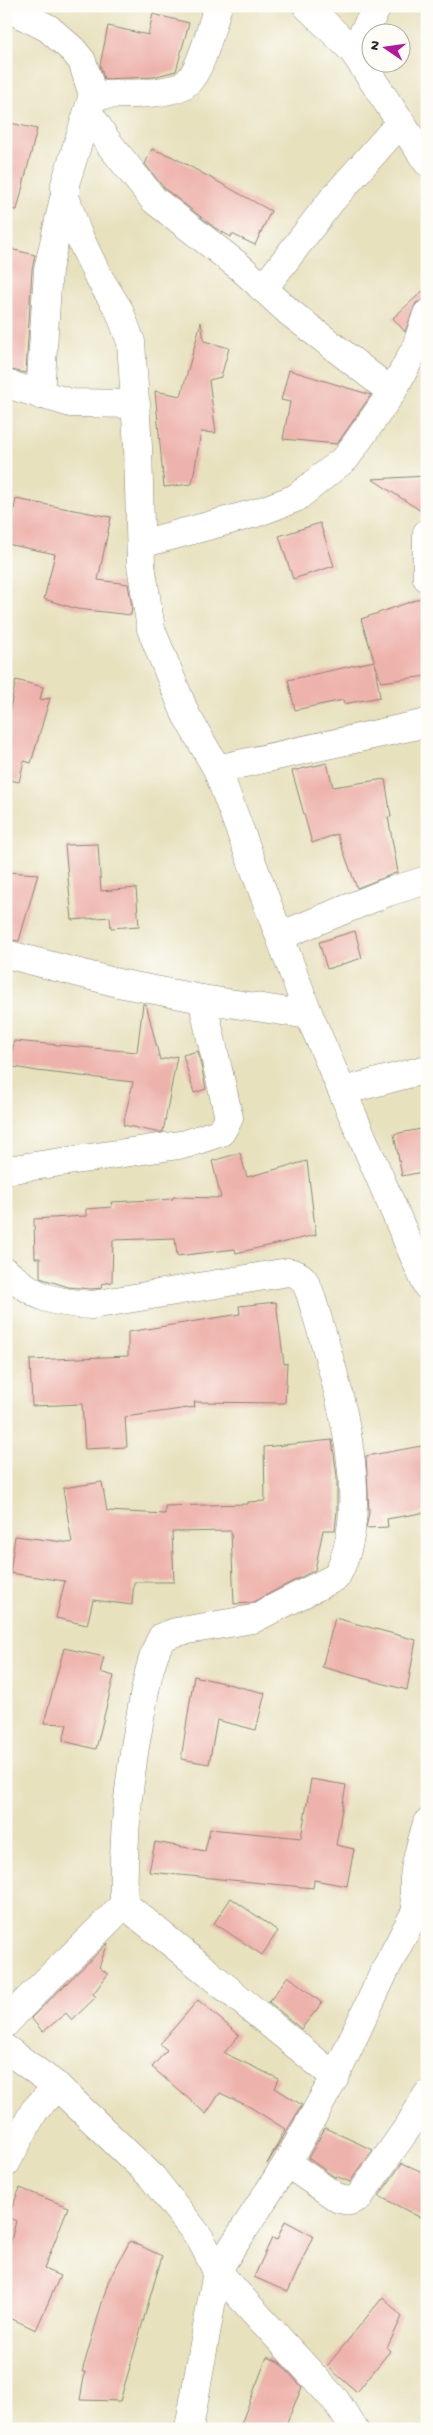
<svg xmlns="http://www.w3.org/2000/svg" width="433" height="2435" font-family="'Gochi Hand',sans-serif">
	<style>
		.building { fill: #eeb2ac }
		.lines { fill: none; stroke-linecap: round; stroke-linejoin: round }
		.minor-casing { stroke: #898674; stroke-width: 29 }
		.minor { stroke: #fff; stroke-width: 28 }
	</style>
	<rect width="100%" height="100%" fill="#fdfcf7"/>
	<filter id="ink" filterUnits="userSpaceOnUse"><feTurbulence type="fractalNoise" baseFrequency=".02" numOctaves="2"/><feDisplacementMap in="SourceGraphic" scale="10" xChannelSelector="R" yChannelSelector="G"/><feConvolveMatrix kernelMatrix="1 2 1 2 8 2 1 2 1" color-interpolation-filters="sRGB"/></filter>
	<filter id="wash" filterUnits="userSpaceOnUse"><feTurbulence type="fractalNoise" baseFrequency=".0096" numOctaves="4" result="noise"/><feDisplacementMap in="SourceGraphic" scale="20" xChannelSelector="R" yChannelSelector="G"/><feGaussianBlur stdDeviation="1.12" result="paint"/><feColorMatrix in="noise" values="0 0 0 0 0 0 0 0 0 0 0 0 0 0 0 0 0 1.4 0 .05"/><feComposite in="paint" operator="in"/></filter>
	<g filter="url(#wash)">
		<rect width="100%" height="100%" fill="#e7e1be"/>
		<g id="blocks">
			<g class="building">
				<polygon points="153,14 189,23 176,71 153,77 104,79 100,65 108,26 148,35"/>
				<polygon points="6,122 37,129 17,210 6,209"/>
				<polygon points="152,149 171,156 271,211 255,245 232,234 231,237 215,228 165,189 145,164"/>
				<polygon points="6,248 35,255 32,269 26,373 6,369"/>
				<polygon points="427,287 427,299 416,303 405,332 393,318"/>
				<polygon points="201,322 204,341 229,348 221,377 209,380 216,433 201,432 192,484 164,487 155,391 181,396"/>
				<polygon points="289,370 371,395 337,444 283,439 290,402 281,400"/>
				<polygon points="427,476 427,515 372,479"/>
				<polygon points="16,499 111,517 98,580 128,584 132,607 131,615 77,609 44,599 55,554 7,544"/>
				<polygon points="320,523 334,566 293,579 279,536"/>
				<polygon points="427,596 427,676 381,682 361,619"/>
				<polygon points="374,661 380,697 344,704 343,700 295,710 288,680"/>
				<polygon points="16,680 43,687 40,700 50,698 31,763 24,761 19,782 6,779 6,727"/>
				<polygon points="327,763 333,787 385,779 391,817 388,817 398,872 357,888 337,834 312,843 292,771"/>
				<polygon points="98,844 101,891 136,888 139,926 111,928 110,917 72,920 65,845"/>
				<polygon points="6,872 38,874 19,941 6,939"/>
				<polygon points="355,931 362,958 327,969 319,942"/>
				<polygon points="143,1004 146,1004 160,1060 177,1056 163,1132 156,1132 123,1125 133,1082 37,1071 9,1066 14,1041 137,1052"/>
				<polygon points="198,1051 206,1089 194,1093 183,1055"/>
				<polygon points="427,1128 427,1171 402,1176 394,1134"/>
				<polygon points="240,1153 247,1177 307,1161 316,1235 236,1253 235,1249 177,1256 175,1238 113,1240 112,1282 101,1284 102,1288 91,1289 68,1287 40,1278 40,1258 35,1258 34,1219 86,1216 86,1209 112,1207 111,1202 173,1199 173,1197 221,1198 212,1161"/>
				<polygon points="276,1302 284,1364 287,1363 285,1403 194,1402 195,1407 125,1417 127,1447 85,1449 82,1404 32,1406 30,1360 128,1356 128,1332 240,1314 239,1306"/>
				<polygon points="332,1440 337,1476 337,1511 335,1530 323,1530 315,1570 251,1603 234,1604 231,1531 172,1532 174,1582 134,1582 132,1605 93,1600 87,1625 56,1618 65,1581 10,1573 15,1536 72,1543 63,1488 102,1482 107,1511 165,1514 165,1506 248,1504 248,1502 265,1501 264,1447"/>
				<polygon points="427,1445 427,1512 387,1519 388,1527 366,1528 369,1512 366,1456"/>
				<polygon points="335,1618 416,1640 407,1690 322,1667"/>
				<polygon points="64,1648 104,1657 100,1672 114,1676 96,1749 63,1741 67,1724 44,1723"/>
				<polygon points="194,1676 265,1693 256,1730 217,1720 209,1764 181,1759"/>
				<polygon points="311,1779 346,1785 336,1845 354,1849 347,1886 314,1880 313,1888 149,1872 155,1842 205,1851 210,1829 301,1838"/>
				<polygon points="231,1898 278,1931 262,1955 214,1923"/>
				<polygon points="108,1943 99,1967 108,1974 93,1994 96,1997 72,2020 66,2013 43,2032 31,2018"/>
				<polygon points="288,1976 322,2003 301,2029 269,2002"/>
				<polygon points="198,2000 239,2035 224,2053 279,2079 275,2088 302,2105 267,2164 285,2129 250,2107 220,2093 206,2114 152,2067 167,2050 160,2044"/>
				<polygon points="325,2128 373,2150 350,2182 336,2176 336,2178 308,2158"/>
				<polygon points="402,2163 427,2174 427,2221 379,2196"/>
				<polygon points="20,2188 68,2207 44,2269 60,2276 36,2330 6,2316 6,2260 16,2221 8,2217"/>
				<polygon points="285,2221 313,2236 288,2292 254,2277 272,2238 277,2240"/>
				<polygon points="130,2241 162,2256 120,2401 80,2400 85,2372 82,2372 108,2282"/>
				<polygon points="383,2297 402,2317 387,2348 390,2351 357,2392 327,2366"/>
				<polygon points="267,2357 279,2362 302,2387 284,2429 239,2429"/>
			</g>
		</g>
	</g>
	<g filter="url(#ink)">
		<use href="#blocks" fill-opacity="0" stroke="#898674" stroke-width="1"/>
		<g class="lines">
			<defs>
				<g id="minor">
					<polyline points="15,6 18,13 48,28 73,50 82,61 93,95 65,184 65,196 77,232 98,276 119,310 131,342 138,447 141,565 151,629 186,715 217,769 309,1015 427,1286"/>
					<polyline points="307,6 353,51 427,162"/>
					<polyline points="353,51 378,6"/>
					<path d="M93 95C115 94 169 96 185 84 202 72 211 26 218 6"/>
					<polyline points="89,113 107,141 154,200 240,267 289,312 392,392"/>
					<polyline points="263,289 331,201 401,122"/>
					<polyline points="6,384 71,403 136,404"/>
					<polyline points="40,395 48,270 64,198"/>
					<polyline points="427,533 427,578"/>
					<polyline points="141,544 256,513 296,498 346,458 392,392 416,347 427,314"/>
					<polyline points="217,769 427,723"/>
					<polyline points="280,936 388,892 427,880"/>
					<polyline points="6,954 118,983 202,999 309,1015"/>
					<polyline points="343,1091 427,1069"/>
					<polyline points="6,1170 186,1144 221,1132 229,1118 202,999"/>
					<path d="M6 1272C39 1299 50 1302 92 1305L288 1272C302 1274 305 1280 310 1293 333 1370 378 1503 336 1577L253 1619 176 1632 162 1637C149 1661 145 1691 140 1718 128 1781 122 1839 124 1904 86 1945 43 1981 6 2023"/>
					<polyline points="124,1904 335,2077"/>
					<path d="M417 1909C408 1881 419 1851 427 1823"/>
					<polyline points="6,2049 57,2086 152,2177 200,2238 217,2271 336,2401 354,2429"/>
					<polyline points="6,2163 34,2111 57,2086"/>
					<polyline points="287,2163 339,2199 350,2201 359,2197 410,2124 427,2095"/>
					<polyline points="189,2429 217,2271 287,2163 335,2077 386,1968 417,1909 427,1903"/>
				</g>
			</defs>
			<use href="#minor" class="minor-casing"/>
			<use href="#minor" class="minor"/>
		</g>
	</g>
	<rect width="433" height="2435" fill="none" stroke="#fdfcf7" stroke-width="25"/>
	<g transform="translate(386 48) rotate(283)"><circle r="24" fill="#fdfcf7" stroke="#a9a8a5"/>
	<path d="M0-4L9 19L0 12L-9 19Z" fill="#b5179e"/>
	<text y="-8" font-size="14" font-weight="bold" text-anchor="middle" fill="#2b2b2b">N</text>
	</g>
</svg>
